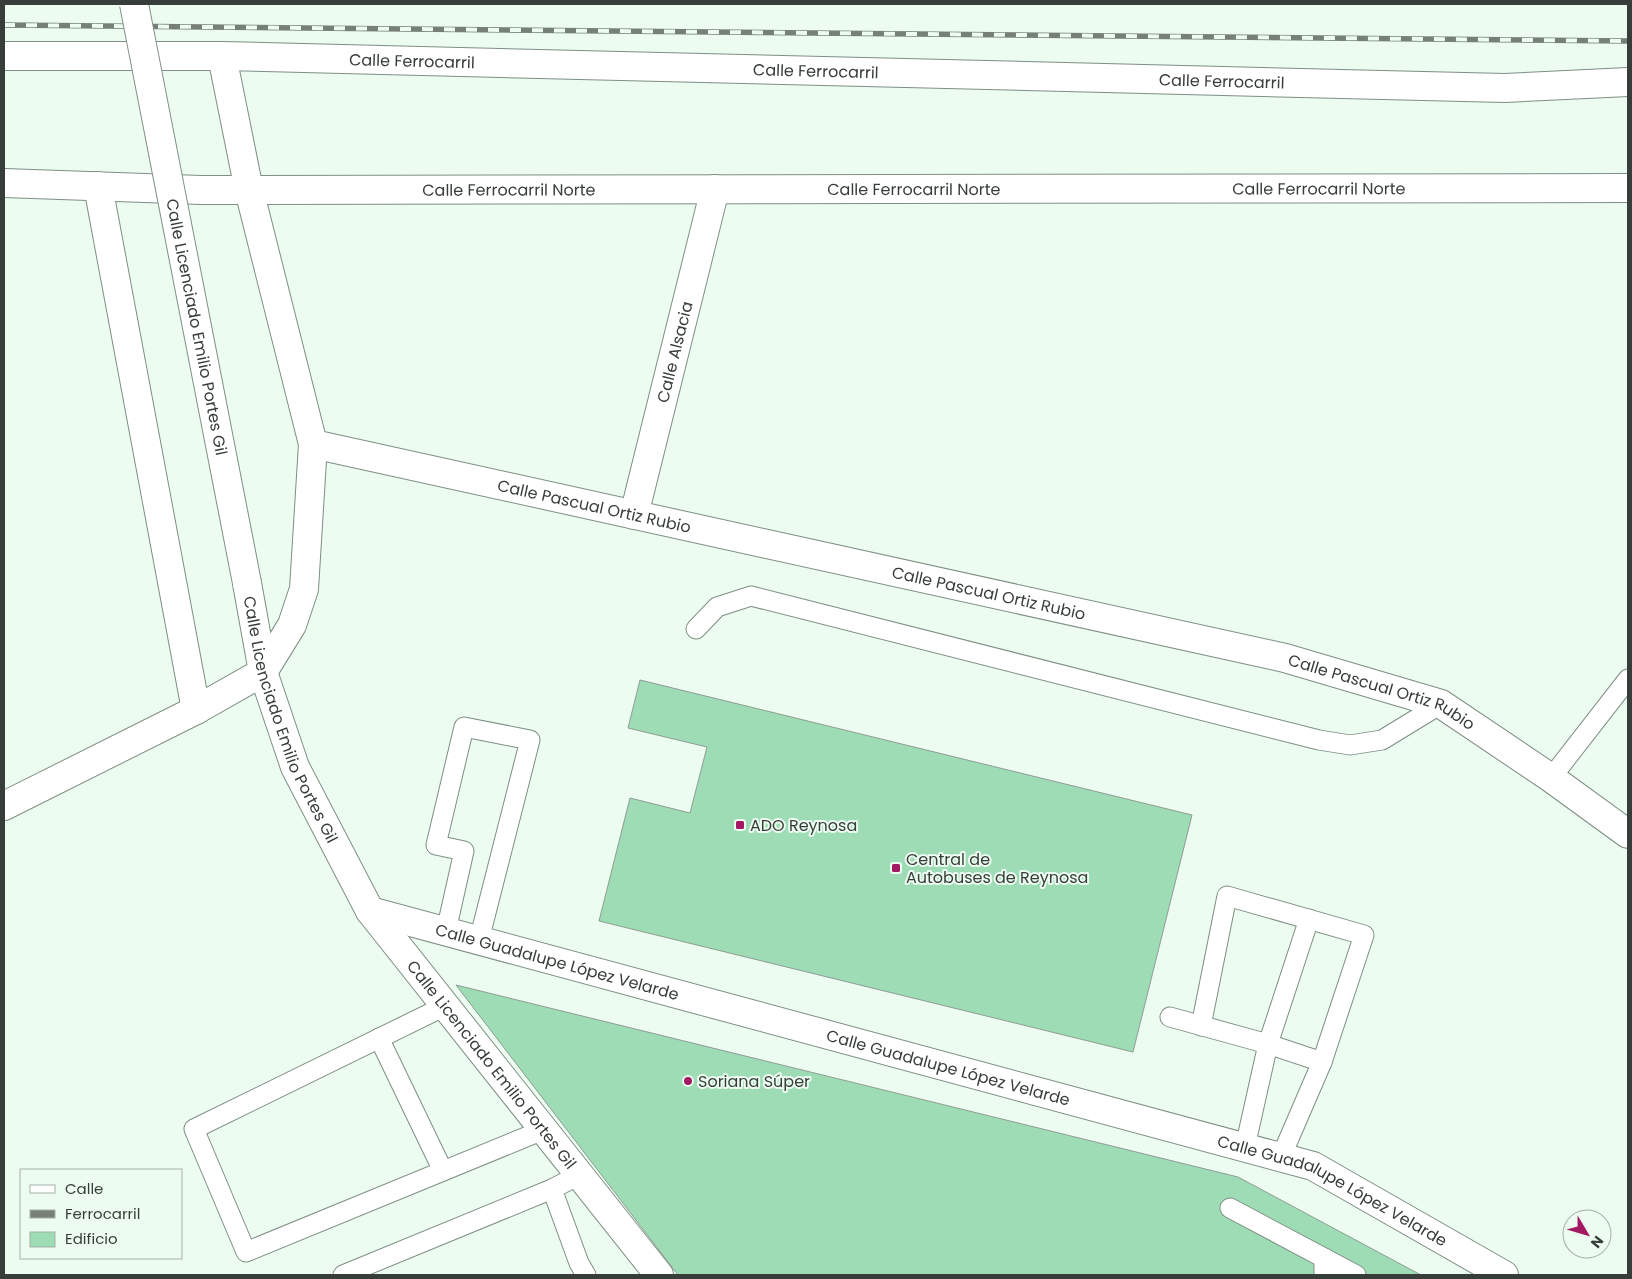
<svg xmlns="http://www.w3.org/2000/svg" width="1632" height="1279" font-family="Poppins,sans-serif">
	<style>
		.building { fill: #9edcb5; stroke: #8e9d93 }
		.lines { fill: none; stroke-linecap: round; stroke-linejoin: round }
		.service-casing { stroke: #7f8e84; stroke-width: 21 }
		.minor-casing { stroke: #7f8e84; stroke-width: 30 }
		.tertiary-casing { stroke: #7f8e84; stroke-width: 30 }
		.secondary-casing { stroke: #7f8e84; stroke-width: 30 }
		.service { stroke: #fff; stroke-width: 19 }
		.minor { stroke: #fff; stroke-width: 28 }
		.tertiary { stroke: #fff; stroke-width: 28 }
		.secondary { stroke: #fff; stroke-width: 28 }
		.rail-casing { stroke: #768079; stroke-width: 5.5 }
		.rail { stroke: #ecfcf1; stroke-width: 4; stroke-dasharray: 11; stroke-linecap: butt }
		.secondary-bridge-casing { stroke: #7f8e84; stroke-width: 30; stroke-linecap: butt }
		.secondary-bridge { stroke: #fff; stroke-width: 28 }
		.poi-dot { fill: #a41a62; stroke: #ecfcf1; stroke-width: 2 }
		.labels { text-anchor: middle; stroke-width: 4; stroke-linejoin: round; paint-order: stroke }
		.street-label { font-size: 16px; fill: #373e39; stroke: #ecfcf1 }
		.poi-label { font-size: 16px; fill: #373e39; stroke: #ecfcf1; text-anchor: start }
	</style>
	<rect width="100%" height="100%" fill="#ecfcf1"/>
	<g class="building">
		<polygon points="640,680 1192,815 1133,1052 599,921 630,798 690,813 707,747 628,728"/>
		<polygon points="456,985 1238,1177 1421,1275 678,1275"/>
	</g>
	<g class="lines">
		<defs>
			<g id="service">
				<polyline points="696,629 717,607 751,596 1319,740 1350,745 1382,740 1441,704"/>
				<polyline points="1551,778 1628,679"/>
				<polyline points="446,931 464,851 436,845 464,727 530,740 479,940"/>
				<polyline points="445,1006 194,1129 246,1252 543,1130"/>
				<polyline points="1170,1017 1268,1044 1322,1062"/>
				<polyline points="1201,1026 1227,896 1364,935 1322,1062 1281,1157"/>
				<polyline points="379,1038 443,1171"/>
				<polyline points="1245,1147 1268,1044 1309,919"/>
				<polyline points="579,1175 552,1189 579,1263 586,1275"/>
				<polyline points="1230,1208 1324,1258 1324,1275"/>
				<polyline points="1324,1258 1356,1275"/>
				<polyline points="343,1275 552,1189"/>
			</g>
			<g id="minor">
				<polyline points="222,56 249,190 313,444 304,589 292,625 263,672"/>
				<path id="s1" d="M4 183 201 190 1628 188"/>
				<polyline points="98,186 196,710"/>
				<path id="s2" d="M313 444 1285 658 1441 704 1551 778 1628 834"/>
				<path id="s3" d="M634 515 715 189"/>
				<path id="s4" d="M370 911 1313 1166 1504 1275"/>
			</g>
			<g id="tertiary">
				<path id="s5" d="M4 56H222L1505 88 1628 82"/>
			</g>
			<g id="secondary">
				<path id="s6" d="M247 583 263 672 295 767 370 911 659 1275"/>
				<polyline points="4,806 196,710 263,672"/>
			</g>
		</defs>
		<use href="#service" class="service-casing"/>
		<use href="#minor" class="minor-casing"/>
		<use href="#tertiary" class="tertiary-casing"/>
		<use href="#secondary" class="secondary-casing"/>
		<use href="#service" class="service"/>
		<use href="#minor" class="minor"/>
		<use href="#tertiary" class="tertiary"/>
		<use href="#secondary" class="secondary"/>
		<defs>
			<polyline id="rail" points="4,25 1628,41"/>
		</defs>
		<use href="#rail" class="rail-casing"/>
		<use href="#rail" class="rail"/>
		<defs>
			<g id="secondary-bridge">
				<path id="s7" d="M134 4 247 583"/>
			</g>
		</defs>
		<use href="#secondary-bridge" class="secondary-bridge-casing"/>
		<use href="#secondary-bridge" class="secondary-bridge"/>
	</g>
	<g class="poi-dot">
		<rect x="735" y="820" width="10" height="10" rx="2.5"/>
		<rect x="891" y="863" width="10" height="10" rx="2.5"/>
		<circle cx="688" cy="1081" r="5"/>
	</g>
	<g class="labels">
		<g class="street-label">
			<text dy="6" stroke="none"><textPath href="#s5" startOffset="408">Calle Ferrocarril</textPath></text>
			<text dy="6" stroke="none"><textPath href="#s5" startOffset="812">Calle Ferrocarril</textPath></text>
			<text dy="6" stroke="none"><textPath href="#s5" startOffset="1218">Calle Ferrocarril</textPath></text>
			<text dy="6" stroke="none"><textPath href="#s1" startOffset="1315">Calle Ferrocarril Norte</textPath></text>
			<text dy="6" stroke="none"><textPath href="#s1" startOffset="505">Calle Ferrocarril Norte</textPath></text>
			<text dy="6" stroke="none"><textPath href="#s1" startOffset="910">Calle Ferrocarril Norte</textPath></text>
			<text dy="6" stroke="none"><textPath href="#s7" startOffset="329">Calle Licenciado Emilio Portes Gil</textPath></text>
			<text dy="6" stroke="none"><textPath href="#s3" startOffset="168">Calle Alsacia</textPath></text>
			<text dy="6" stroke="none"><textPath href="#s2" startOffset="288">Calle Pascual Ortiz Rubio</textPath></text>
			<text dy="6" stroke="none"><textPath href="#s2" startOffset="692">Calle Pascual Ortiz Rubio</textPath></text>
			<text dy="6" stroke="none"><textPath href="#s2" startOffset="1098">Calle Pascual Ortiz Rubio</textPath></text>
			<text dy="6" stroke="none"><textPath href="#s6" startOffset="144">Calle Licenciado Emilio Portes Gil</textPath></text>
			<text dy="6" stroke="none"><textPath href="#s4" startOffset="194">Calle Guadalupe López Velarde</textPath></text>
			<text dy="6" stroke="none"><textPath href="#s6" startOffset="549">Calle Licenciado Emilio Portes Gil</textPath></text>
			<text dy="6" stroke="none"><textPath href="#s4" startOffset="599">Calle Guadalupe López Velarde</textPath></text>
			<text dy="6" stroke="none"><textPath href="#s4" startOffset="1004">Calle Guadalupe López Velarde</textPath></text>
		</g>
		<g class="poi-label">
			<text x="750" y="831">ADO Reynosa</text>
			<text x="906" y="865">Central de<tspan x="906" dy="18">Autobuses de Reynosa</tspan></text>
			<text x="698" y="1087">Soriana Súper</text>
		</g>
	</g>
	<rect width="1632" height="1279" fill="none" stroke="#373e39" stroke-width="10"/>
	<rect x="20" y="1169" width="162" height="90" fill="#ecfcf1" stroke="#a4b0a7"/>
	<rect x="30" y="1185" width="25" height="8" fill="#ffffff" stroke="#a4b0a7"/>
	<text x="65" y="1194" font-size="15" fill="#373e39">Calle</text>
	<rect x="30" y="1210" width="25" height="8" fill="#768079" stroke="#a4b0a7"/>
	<text x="65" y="1219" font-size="15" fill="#373e39">Ferrocarril</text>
	<rect x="30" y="1232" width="25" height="15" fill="#9edcb5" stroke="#a4b0a7"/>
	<text x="65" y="1244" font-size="15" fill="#373e39">Edificio</text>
	<g transform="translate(1587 1234) rotate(128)"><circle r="24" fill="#ecfcf1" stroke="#a4b0a7"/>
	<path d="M0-4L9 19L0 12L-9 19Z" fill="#a41a62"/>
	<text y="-8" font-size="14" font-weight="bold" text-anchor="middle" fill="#373e39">N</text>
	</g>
</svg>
